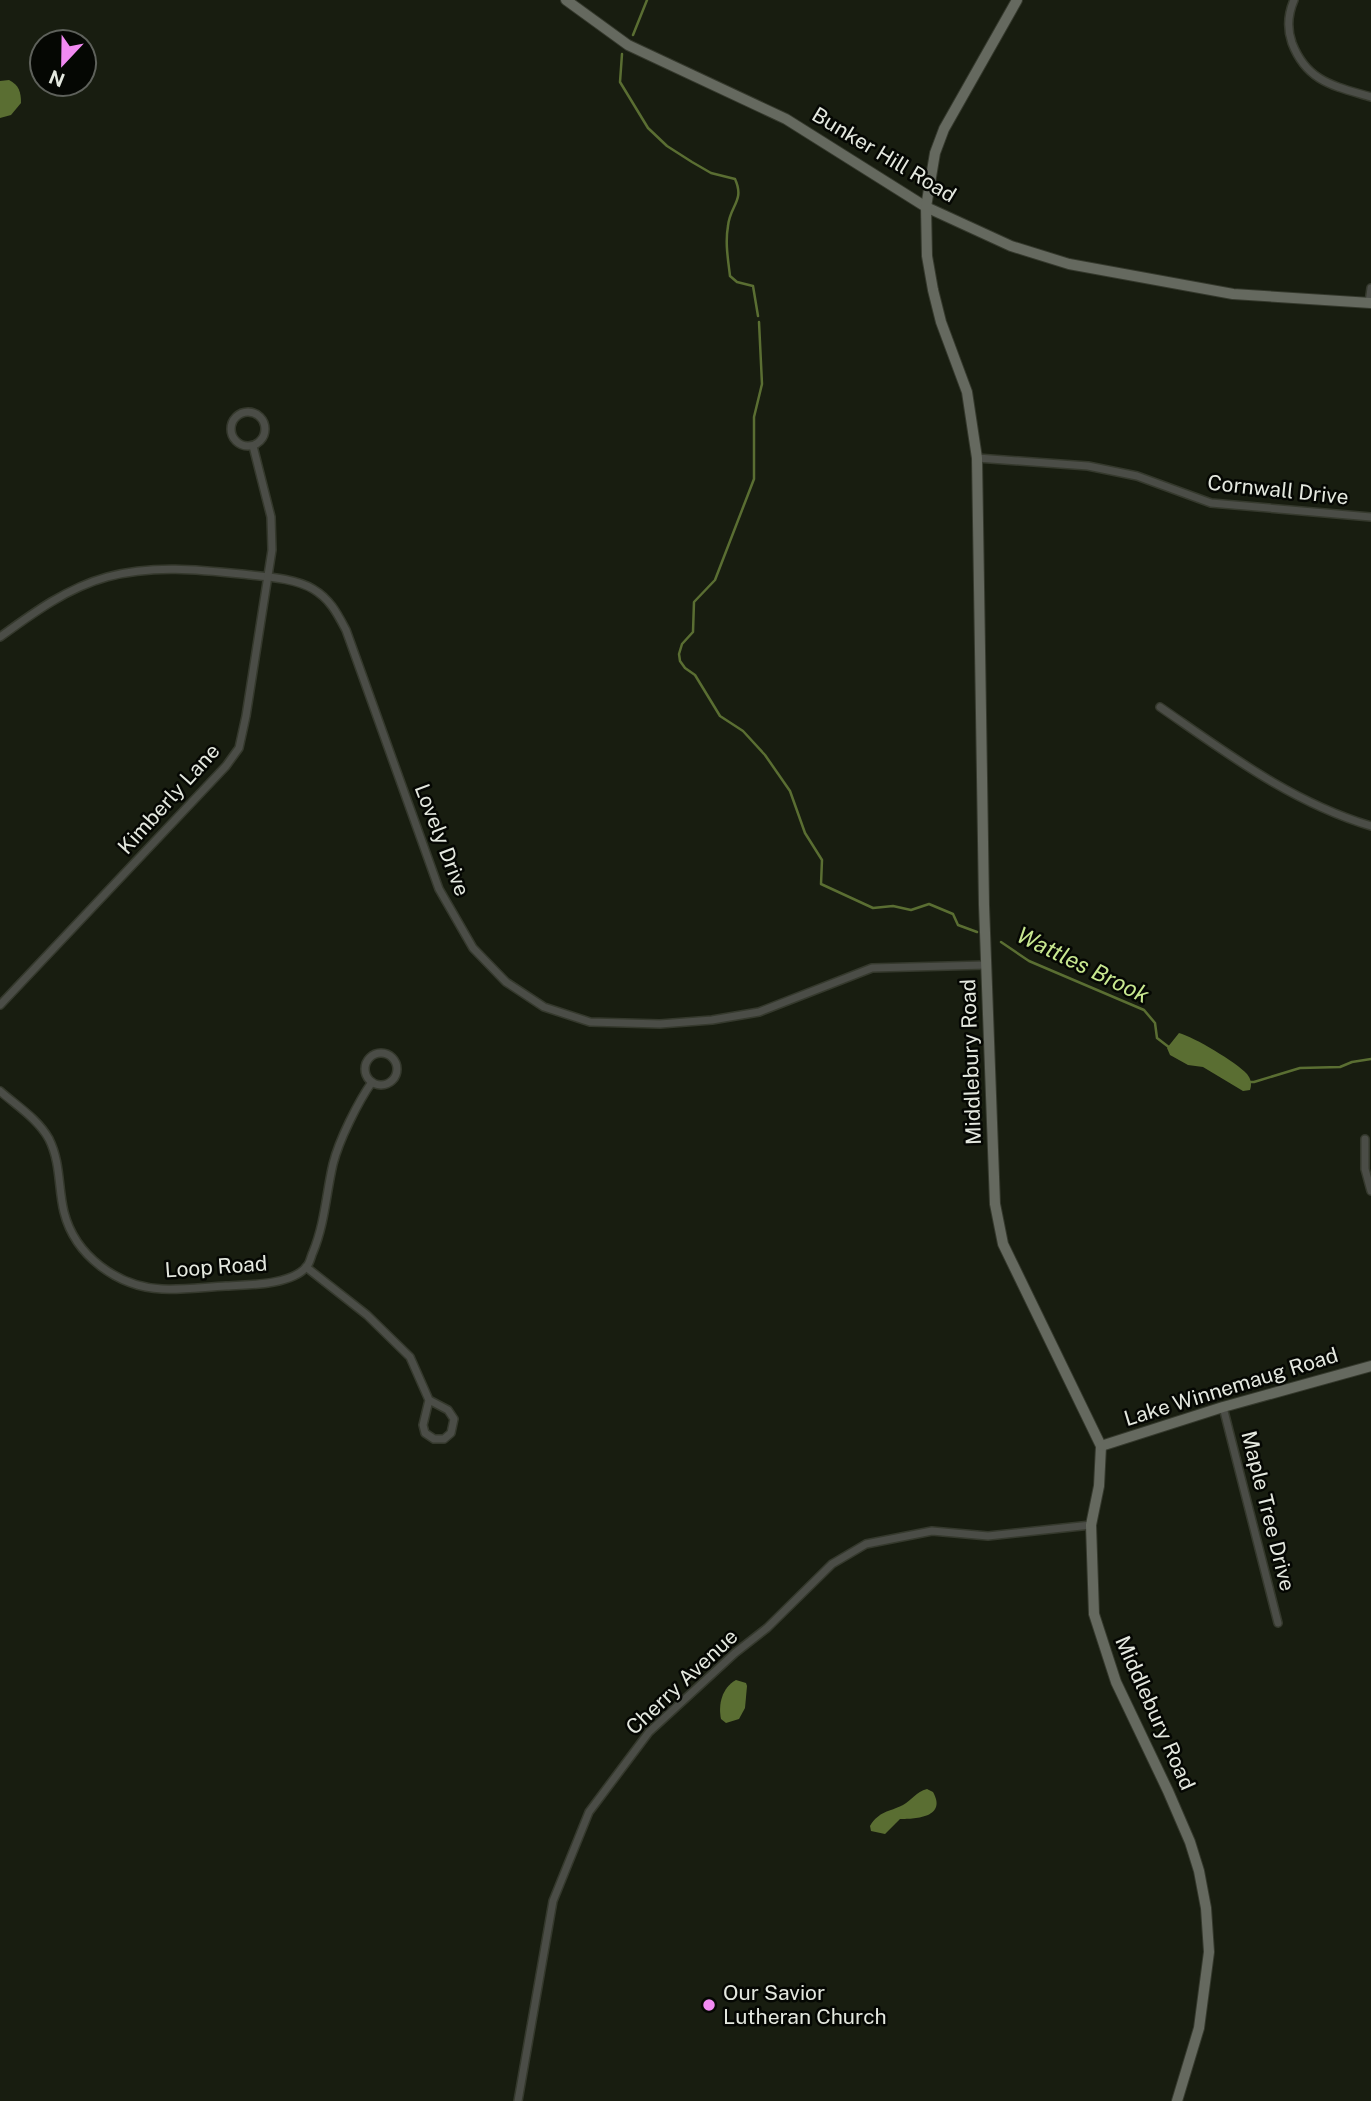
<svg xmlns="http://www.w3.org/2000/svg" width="1371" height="2101" font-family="'Public Sans',sans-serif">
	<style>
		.water { fill: #5a6e32 }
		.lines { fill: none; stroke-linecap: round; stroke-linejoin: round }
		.stream { stroke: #5a6e32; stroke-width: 2.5 }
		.street-casing { stroke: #35392d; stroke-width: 10 }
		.secondary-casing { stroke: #35392d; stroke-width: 12 }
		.street { stroke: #4b4d47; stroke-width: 7 }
		.secondary { stroke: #65695f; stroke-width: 10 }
		.poi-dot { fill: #f28af2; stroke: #050703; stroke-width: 2.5 }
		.labels { text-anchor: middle; stroke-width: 5; stroke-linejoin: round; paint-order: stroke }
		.street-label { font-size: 21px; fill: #e4e8df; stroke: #050703 }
		.poi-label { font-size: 21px; fill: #e4e8df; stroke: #050703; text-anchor: start }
		.water-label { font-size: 23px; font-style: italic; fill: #c8e890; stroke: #050703 }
	</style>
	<rect width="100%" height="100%" fill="#181d10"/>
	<g class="water">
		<path d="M9 80C19 85 21 92 21 103L11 115 0 118V81Z"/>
		<path d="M1179 1033C1194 1037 1236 1062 1247 1074 1251 1079 1252 1084 1250 1090L1243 1091 1203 1067 1188 1065 1170 1055 1167 1048Z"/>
		<path d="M736 1680 746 1683 747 1686 745 1708 739 1719 726 1723 721 1719C718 1704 722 1688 736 1680Z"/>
		<path d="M927 1789 933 1792C947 1817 917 1819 900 1819L885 1834 871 1831 870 1826C879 1811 889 1812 903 1805 912 1800 916 1792 927 1789Z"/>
	</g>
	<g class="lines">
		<g class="stream">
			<polyline points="633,35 647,0"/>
			<path d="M622 54 620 82 648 128 667 146 692 162 711 173 735 179C745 201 730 205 728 226 725 243 728 259 730 276L737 282 753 286 758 316"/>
			<polyline points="759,322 762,384 754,417 754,479 715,580 694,602 693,632 682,644 679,654 680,661 685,668 695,675 720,716 743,731 765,755 790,791 805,833 822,860 821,884 873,908 893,906 911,910 929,904 953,914 958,925 977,932"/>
			<polyline points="1001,942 1029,961 1144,1010 1155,1023 1157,1038 1170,1048"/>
			<polyline points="1249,1082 1254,1082 1300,1068 1340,1067 1352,1062 1371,1059"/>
		</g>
		<defs>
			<g id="street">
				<path d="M1294 0C1288 14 1287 29 1292 43 1307 82 1334 86 1371 97"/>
				<polyline points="1369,303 1371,288"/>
				<circle cx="248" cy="429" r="17"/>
				<polyline points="977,458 1088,466 1137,476 1211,503 1371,517"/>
				<path d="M0 637C33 613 67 588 107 577 154 564 203 570 251 575 270 577 296 579 313 589 330 599 337 613 346 630L439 889 473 948 506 982 544 1007 590 1022 660 1024 712 1020 759 1012 872 968 986 965"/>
				<path d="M1160 707C1228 754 1291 802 1371 826"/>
				<polyline points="0,1005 226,766 239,748 246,716 272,550 271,517 253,446"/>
				<circle cx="381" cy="1069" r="16"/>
				<path d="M0 1091C17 1106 38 1119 49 1139 61 1163 58 1188 64 1212 75 1256 118 1287 162 1289 183 1290 205 1287 226 1286 248 1285 293 1285 307 1266 310 1263 311 1256 313 1252 325 1223 326 1194 333 1164 339 1140 358 1102 372 1082"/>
				<polyline points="1365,1139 1365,1169 1371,1191"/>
				<polyline points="306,1267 367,1315 410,1357 429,1400 423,1425 425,1433 434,1439 444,1439 451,1433 454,1419 448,1410 429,1400"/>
				<polyline points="1223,1407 1278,1623"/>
				<polyline points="518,2101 553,1901 589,1812 649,1732 735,1653 767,1628 832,1564 866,1544 932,1531 988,1536 1091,1525"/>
			</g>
			<g id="secondary">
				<polyline points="566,0 628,45 786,119 926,207 1011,246 1069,264 1233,294 1371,303"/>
				<polyline points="1017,0 944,129 935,153 926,207 927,256 933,290 941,322 967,392 977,458 984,905 995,1204 1003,1244 1101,1446 1099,1486 1091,1525 1094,1614 1116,1682 1168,1791 1190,1842 1199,1871 1206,1908 1209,1952 1199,2028 1177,2101"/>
				<polyline points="1101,1446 1223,1407 1371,1366"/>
			</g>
		</defs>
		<use href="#street" class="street-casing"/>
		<use href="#secondary" class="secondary-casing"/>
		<use href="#street" class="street"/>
		<use href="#secondary" class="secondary"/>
	</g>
	<circle class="poi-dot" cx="709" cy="2005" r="7"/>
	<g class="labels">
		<g class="street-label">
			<text transform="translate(884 155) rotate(31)" y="7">Bunker Hill Road</text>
			<text transform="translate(1278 490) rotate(6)" y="7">Cornwall Drive</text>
			<text transform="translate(169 799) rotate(-48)" y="7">Kimberly Lane</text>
			<text transform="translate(442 840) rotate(69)" y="7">Lovely Drive</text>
			<text transform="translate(971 1062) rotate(-92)" y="7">Middlebury Road</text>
			<text transform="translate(216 1267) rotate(-4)" y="7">Loop Road</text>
			<text transform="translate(1231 1387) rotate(-17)" y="7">Lake Winnemaug Road</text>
			<text transform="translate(1268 1511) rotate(76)" y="7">Maple Tree Drive</text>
			<text transform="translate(682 1682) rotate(-43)" y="7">Cherry Avenue</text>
			<text transform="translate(1155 1713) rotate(66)" y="7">Middlebury Road</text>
		</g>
		<g class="poi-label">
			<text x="723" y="2000">Our Savior<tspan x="723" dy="24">Lutheran Church</tspan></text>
		</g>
		<g class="water-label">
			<text transform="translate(1083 965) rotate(26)" y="8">Wattles Brook</text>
		</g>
	</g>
	<g transform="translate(63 63) rotate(202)"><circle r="33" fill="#050703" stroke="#5e615b" stroke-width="2"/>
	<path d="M0-5L12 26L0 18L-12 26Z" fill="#f28af2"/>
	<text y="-10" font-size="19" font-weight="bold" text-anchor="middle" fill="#e4e8df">N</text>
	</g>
</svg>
